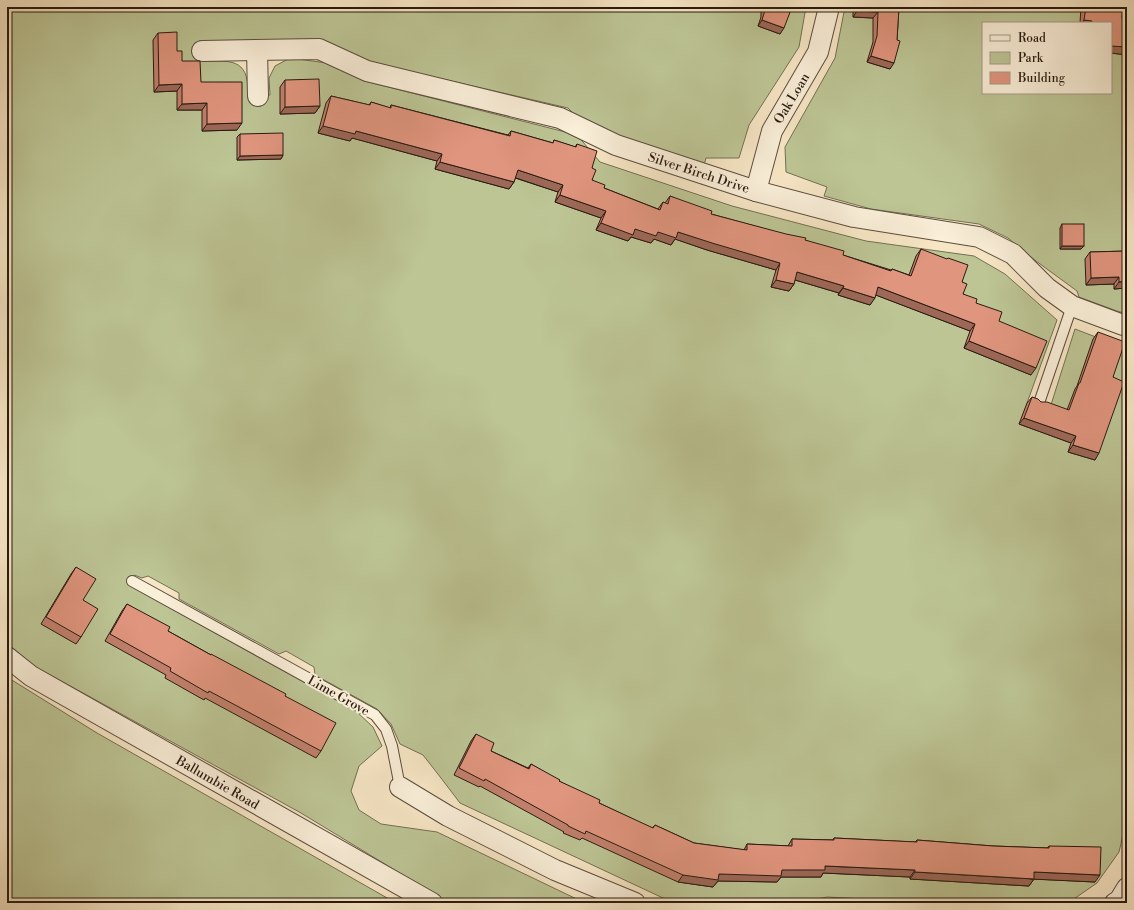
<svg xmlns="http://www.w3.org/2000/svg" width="1134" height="910" font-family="'Libre Bodoni',serif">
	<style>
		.green { fill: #bdc595; stroke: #737053; fill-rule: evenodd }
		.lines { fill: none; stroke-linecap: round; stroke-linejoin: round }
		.lane-casing { stroke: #5c4d3e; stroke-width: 12 }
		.street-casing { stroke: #5c4d3e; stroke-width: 22 }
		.lane { stroke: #faefd9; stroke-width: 10 }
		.street { stroke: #faefd9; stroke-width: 20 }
		.wall { fill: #c1806c; stroke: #291a11 }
		.shaded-wall { fill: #9d6858; stroke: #291a11 }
		.building { fill: #e0957e; stroke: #291a11 }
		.labels { text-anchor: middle; stroke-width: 4; stroke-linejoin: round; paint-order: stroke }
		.street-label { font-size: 13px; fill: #291a11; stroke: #faefd9 }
	</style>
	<rect width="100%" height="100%" fill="#f7e6c5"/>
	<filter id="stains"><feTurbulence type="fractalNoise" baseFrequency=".005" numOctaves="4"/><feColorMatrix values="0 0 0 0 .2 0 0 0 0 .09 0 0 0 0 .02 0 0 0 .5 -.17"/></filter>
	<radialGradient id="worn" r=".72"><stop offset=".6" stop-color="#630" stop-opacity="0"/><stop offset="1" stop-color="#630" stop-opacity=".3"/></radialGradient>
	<g class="green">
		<path d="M7 7H806L799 47 749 125 739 158H706L704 165 585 125 568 108 369 62 202 42V61C220 62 243 56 247 80 248 86 248 91 249 96L270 95 269 78 275 66 290 58 327 63 365 81 577 135 600 162 732 206 866 241 974 256 1005 274 1057 320 1027 403 1049 411 1075 329 1127 349V803L1126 822 1119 852 1097 883 1068 903H937L827 897 799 903H679L663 898 460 803 441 778 423 755 400 744 391 724 377 709 315 675 314 667 286 651 279 654 179 599V593L148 576 142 578 134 575 129 585 356 711 373 727 382 746 359 766 351 791 359 810 381 824 437 832 585 903H449L301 813 34 666 7 643Z"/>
		<path d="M845 7H1127V314L1117 311 1079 297 1077 291 1036 261 1008 238 979 224 871 209 824 196 827 187 786 172 785 147 835 58ZM983 23H1111V93H983Z"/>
		<polygon points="7,677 97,733 396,903 7,903"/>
	</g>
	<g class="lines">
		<defs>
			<g id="lane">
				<polyline points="1039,403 1072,306"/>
				<polyline points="132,581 375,715 386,729 392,746 400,787"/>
			</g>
			<g id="street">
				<polyline points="257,50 258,96"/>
				<polyline points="202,51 319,49 367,71 560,118 616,145 756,191 854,217 979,237 1013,254 1047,288 1072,306 1123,325 1127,325"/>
				<polyline points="756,191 772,131 818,52 829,7"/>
				<polyline points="7,657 31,676 432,903"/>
				<polyline points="400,787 448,816 555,870 635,903"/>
				<polyline points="1115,903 1119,901 1127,888"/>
			</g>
		</defs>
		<use href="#lane" class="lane-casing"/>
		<use href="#street" class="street-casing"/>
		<use href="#lane" class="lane"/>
		<use href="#street" class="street"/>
	</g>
	<g class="wall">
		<polygon points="761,7 792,7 780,34 758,26 761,17"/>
		<polygon points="853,7 899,7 897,40 890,69 867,62 873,42 873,18 853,17"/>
		<polygon points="1081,7 1123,7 1122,18 1127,19 1127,55 1111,53 1111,23 1080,23"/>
		<polygon points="158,33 177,51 182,61 201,82 237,130 202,131 202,110 177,110 177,91 154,92 153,40"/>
		<polygon points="285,80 320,106 315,113 280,114 280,87"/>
		<polygon points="331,96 369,105 371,102 390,108 391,105 508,135 511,131 553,143 554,140 575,147 577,144 592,168 592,180 604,188 658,209 663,202 665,203 670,196 711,214 805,240 843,255 891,270 892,269 909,275 916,256 921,249 962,282 963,294 999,321 1031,375 964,348 970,331 876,295 870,305 838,295 839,293 795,280 794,284 789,291 771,287 776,270 707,250 675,239 671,245 654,239 651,243 631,237 628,241 596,230 601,218 555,202 558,192 515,178 514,182 509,189 435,169 437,161 352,138 350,141 318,133 326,103"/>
		<polygon points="240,134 283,155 281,159 237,160 237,137"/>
		<polygon points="1062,224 1081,249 1060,249 1060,228"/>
		<polygon points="1127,251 1127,288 1114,289 1114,284 1086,285 1085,259 1090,252"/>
		<polygon points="1098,332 1113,377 1095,460 1068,452 1071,443 1019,424 1027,403 1032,397 1041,402 1067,410 1075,389 1077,386 1093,339"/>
		<polygon points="76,567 83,600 81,637 76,644 41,624 71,574"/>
		<polygon points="127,604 168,631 285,696 321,751 316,758 205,698 204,700 165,678 166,675 105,641 122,611"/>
		<polygon points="476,734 491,751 528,768 531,764 559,781 599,803 652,828 655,825 694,843 744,850 747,844 788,846 792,839 833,840 834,838 915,842 917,840 993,846 1047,848 1049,846 1095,882 1034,879 1029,886 910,879 910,877 823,873 821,877 781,877 777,882 718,881 713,887 678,882 582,838 580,840 563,833 564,832 480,786 479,787 454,775 471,741"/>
	</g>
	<g class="shaded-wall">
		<polygon points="857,11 878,12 873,18 853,17"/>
		<polygon points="762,20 784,28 780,34 758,26"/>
		<polygon points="1084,20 1092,21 1090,23 1082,23"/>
		<polygon points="1111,46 1127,47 1127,55 1111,53"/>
		<polygon points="871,56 894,63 890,69 867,62"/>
		<polygon points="182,84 177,91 154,92 159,85"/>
		<polygon points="207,103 202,110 177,110 182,104"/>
		<polygon points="320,106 315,113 280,114 285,107"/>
		<polygon points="242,123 237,130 202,131 207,124"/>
		<polygon points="323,126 356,131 442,154 437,161 352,138 350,141 318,133"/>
		<polygon points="283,155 281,159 237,160 240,156"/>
		<polygon points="440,162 514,182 509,189 435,169"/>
		<polygon points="518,170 563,185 558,192 513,177"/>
		<polygon points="560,195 606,211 601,218 555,202"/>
		<polygon points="601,223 635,229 658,232 678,232 780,263 776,270 707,250 675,239 671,245 654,239 651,243 631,237 628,241 596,230"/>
		<polygon points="1062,246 1084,246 1081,249 1060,249"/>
		<polygon points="797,272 844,286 839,293 792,279"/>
		<polygon points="1119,277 1114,284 1086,285 1091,278"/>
		<polygon points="776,280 794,284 789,291 771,287"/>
		<polygon points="1127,281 1127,288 1114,289 1119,282"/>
		<polygon points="878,287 975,324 970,331 873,294"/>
		<polygon points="843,288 875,298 870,305 838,295"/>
		<polygon points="969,341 1036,368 1031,375 964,348"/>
		<polygon points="1024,418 1076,436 1071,443 1019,424"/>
		<polygon points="1073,445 1099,453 1095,460 1068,452"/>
		<polygon points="825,866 915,870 910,877 823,873 821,877 781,877 777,882 718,881 713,887 678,882 683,875 719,874"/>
		<polygon points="915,872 1034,879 1029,886 910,879"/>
		<polygon points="1034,872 1100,875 1095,882 1030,879"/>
	</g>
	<g class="building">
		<polygon points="765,7 792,7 784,28 762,20 765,10"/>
		<polygon points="857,7 899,7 897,40 900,41 894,63 871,56 877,36 878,12 857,11"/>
		<polygon points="1086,7 1123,7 1122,18 1127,19 1127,47 1111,46 1111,23 1091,23 1092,21 1084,20"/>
		<polygon points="177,32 177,51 182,51 182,61 200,61 201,82 242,82 242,123 207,124 207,103 182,104 182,84 159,85 158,33"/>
		<polygon points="319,79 320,106 285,107 285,80"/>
		<polygon points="331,96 370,105 371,102 391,108 391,105 510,136 511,131 553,143 554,140 576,147 577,144 597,151 592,168 596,170 592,180 605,185 604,188 660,210 663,202 668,204 670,196 712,211 711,214 786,234 806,238 805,240 844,251 843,255 891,271 892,269 911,276 921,249 947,259 948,258 968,265 962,282 967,284 963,294 977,299 976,303 1002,312 999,321 1047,341 1036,368 969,341 975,324 878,287 875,298 843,288 844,286 797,272 794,284 776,280 780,263 712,243 678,232 676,238 658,232 656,236 635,229 633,235 601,223 606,211 560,195 563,185 518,170 514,182 440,162 442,154 356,131 355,134 323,126"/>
		<polygon points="283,133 283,155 240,156 240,134"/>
		<rect x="1062" y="224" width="22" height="22"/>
		<polygon points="1127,251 1127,281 1119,282 1119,277 1091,278 1090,252"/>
		<polygon points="1098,332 1125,342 1113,377 1124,382 1099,453 1073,445 1076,436 1024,418 1032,397 1038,399 1041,402 1047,402 1069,410 1079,383 1080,383"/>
		<polygon points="76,567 96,579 83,600 98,609 81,637 46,617"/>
		<polygon points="127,604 170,627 168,631 211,655 211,654 286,694 285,696 336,723 321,751 209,691 208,693 170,671 171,668 110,634"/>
		<polygon points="476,734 494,743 491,751 529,769 531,764 560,780 559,781 600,800 599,803 653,828 655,825 694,843 747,850 747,844 792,846 792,839 834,840 834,838 917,842 917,840 993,846 1049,848 1049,846 1101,847 1100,875 1034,872 1034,879 915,872 915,870 825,866 825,870 782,870 781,876 719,874 718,880 683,875 586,831 585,834 568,826 568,825 485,779 484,781 459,768"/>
		<polygon points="389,900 395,903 388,903"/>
	</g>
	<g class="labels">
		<g class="street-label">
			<text transform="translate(791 98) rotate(-59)" y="5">Oak Loan</text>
			<text transform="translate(699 172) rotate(18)" y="5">Silver Birch Drive</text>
			<text transform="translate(339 695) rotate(29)" y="5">Lime Grove</text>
			<text transform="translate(218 782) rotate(30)" y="5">Ballumbie Road</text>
		</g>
	</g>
	<rect width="1134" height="910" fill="none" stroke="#f7e6c5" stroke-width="24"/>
	<rect x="8" y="8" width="1118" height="894" fill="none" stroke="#291a11" stroke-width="2"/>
	<rect x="12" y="12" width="1110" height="886" fill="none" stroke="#291a11"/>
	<rect x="982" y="22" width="130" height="72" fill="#faefd9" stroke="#a69a89"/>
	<rect x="990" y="35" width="20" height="6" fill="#faefd9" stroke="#a69a89"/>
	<text x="1018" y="42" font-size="12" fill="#291a11">Road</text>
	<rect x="990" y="52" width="20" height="12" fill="#bdc595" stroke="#a69a89"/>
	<text x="1018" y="62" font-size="12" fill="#291a11">Park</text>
	<rect x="990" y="72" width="20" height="12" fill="#e0957e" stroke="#a69a89"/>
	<text x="1018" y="82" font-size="12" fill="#291a11">Building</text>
	<rect width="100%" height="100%" filter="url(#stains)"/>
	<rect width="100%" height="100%" fill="url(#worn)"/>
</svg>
